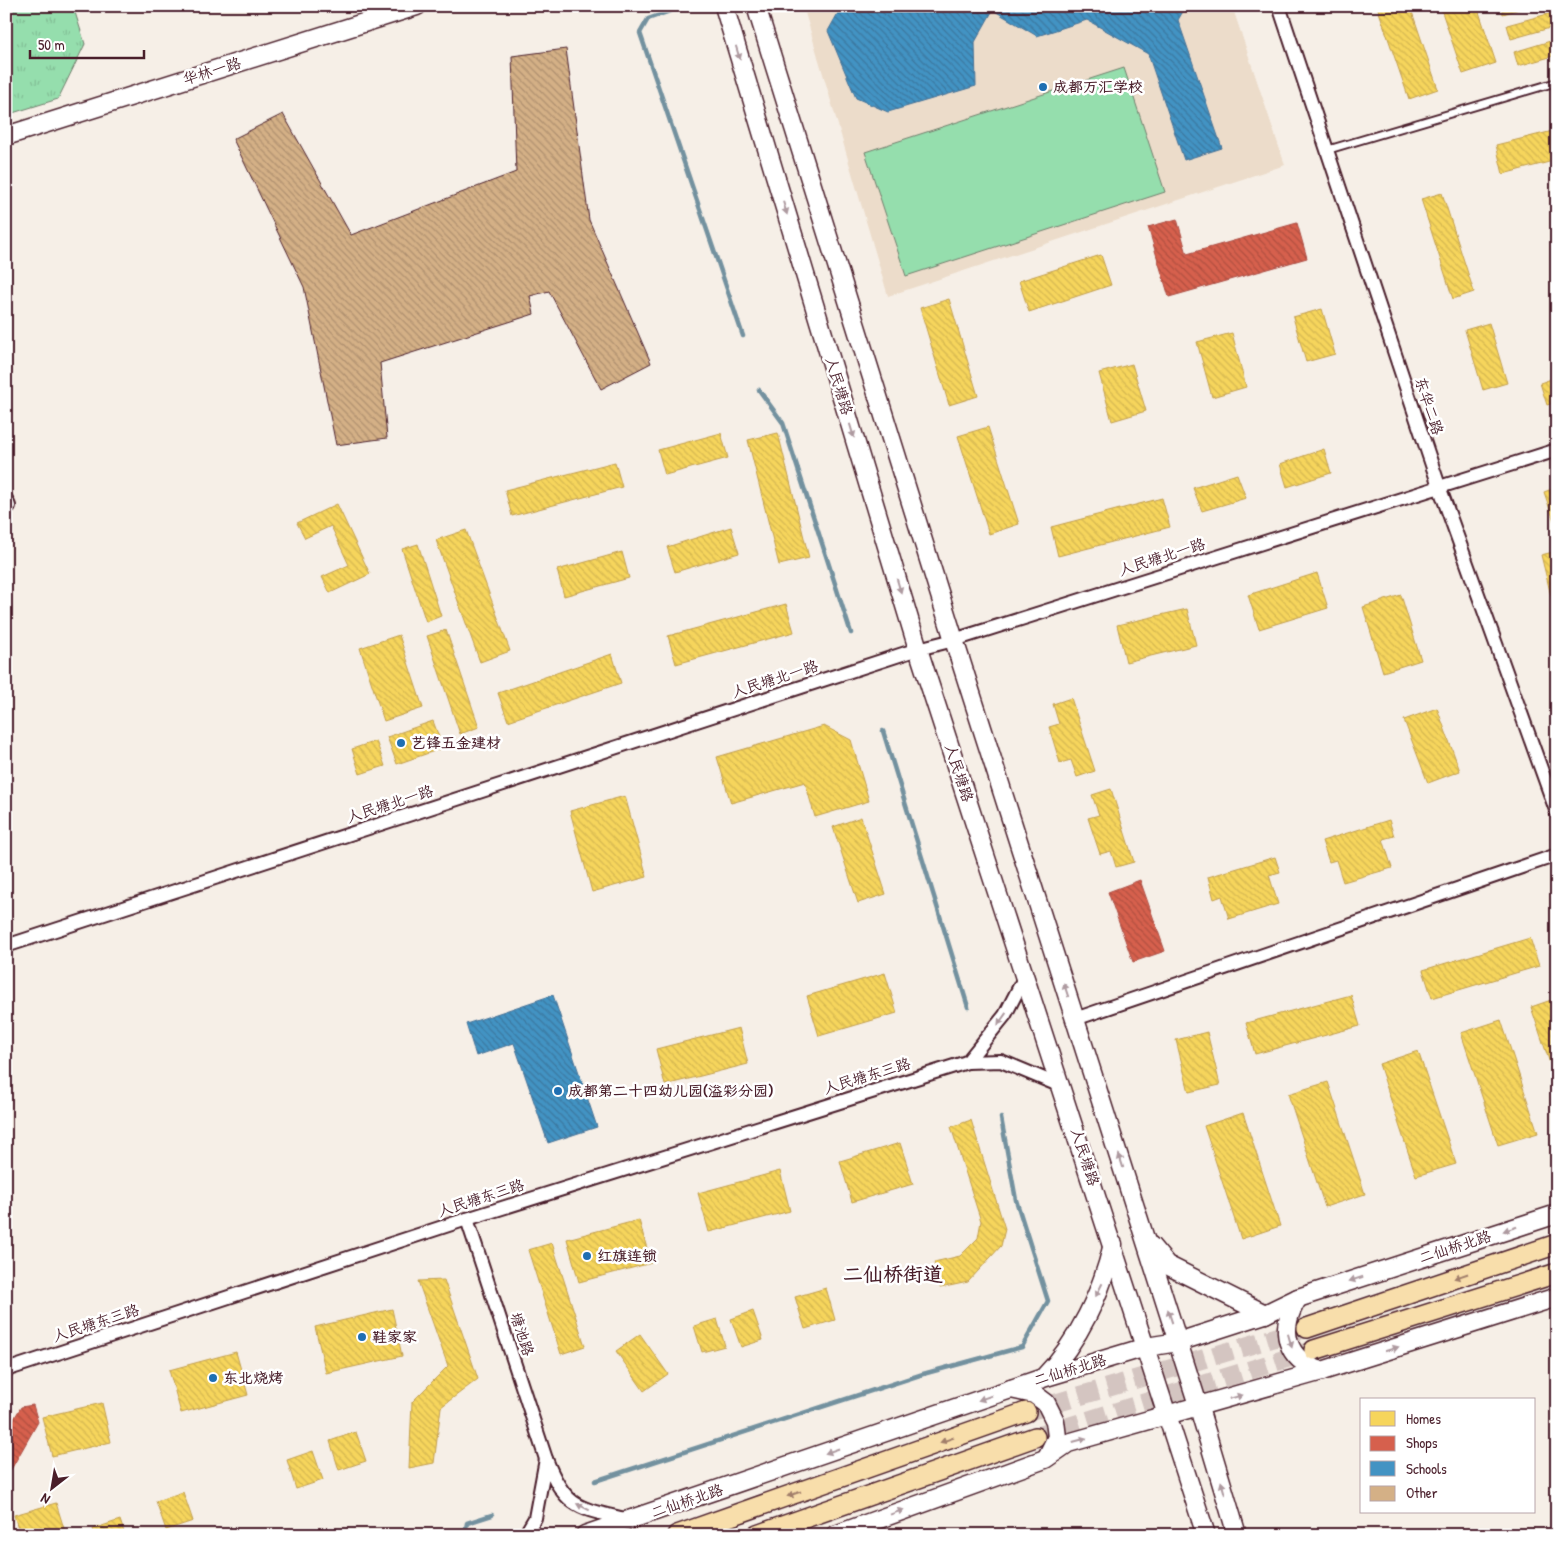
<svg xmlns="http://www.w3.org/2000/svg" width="1563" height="1541" font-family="'Patrick Hand','LXGW WenKai TC',sans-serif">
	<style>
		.built { fill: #ecdcca }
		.grass { fill: url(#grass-tufts); stroke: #707e6c }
		.green { fill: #95dead; stroke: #707e6c }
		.homes { fill: url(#homes-back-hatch); stroke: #c29e4d }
		.shops { fill: url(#shops-back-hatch); stroke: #ac4c43 }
		.schools { fill: url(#schools-back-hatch); stroke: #457095 }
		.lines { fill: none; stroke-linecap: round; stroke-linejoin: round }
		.stream { stroke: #73919f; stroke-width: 4.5 }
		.building { fill: url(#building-back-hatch); stroke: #4a1f2b }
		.primary-tunnel { stroke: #d4c5c1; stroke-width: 19; stroke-dasharray: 19 9; stroke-linecap: butt }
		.lane-casing { stroke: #4a1f2b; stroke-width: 10 }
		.street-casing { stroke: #4a1f2b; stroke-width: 16 }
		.secondary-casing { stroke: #4a1f2b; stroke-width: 21 }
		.primary-casing { stroke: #4a1f2b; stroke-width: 22 }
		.lane { stroke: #fff; stroke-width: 6 }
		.street { stroke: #fff; stroke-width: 12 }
		.secondary { stroke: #fff; stroke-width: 18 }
		.primary { stroke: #f8deab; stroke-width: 19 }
		.oneway { fill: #ae9aa0 }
		.oneway2 { fill: #a17e6b }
		.poi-dot { fill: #1f6fb2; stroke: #fff; stroke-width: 2 }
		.labels { text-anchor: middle; stroke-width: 5; stroke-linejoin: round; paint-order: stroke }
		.street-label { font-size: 15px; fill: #4a1f2b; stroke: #fff }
		.poi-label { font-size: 15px; font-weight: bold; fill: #4a1f2b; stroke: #fff; text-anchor: start }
		.district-label { font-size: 20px; font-weight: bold; fill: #4a1f2b; stroke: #fff }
	</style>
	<defs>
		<pattern id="grass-tufts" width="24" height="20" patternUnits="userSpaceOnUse" patternTransform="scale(1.25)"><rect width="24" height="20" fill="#95dead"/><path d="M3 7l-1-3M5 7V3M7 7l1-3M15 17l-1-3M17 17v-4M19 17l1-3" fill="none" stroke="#82be95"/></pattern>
		<pattern id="homes-back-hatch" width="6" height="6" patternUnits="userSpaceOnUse" patternTransform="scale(1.25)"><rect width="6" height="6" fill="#f6d55c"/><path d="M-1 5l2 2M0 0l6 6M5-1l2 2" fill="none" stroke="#d4b650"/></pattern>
		<pattern id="shops-back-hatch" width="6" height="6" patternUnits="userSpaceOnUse" patternTransform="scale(1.25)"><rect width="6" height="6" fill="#d6604d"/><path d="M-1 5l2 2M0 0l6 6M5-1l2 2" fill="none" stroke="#b04f40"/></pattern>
		<pattern id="schools-back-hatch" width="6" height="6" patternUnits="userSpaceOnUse" patternTransform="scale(1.25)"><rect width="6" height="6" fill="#4393c3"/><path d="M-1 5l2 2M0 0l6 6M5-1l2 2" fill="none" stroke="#3a779f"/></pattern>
		<pattern id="building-back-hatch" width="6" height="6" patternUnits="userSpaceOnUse" patternTransform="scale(1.25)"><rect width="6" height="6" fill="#d4b086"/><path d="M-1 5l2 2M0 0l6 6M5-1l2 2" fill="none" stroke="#ae8f6e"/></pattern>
	</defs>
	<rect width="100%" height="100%" fill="#f6efe7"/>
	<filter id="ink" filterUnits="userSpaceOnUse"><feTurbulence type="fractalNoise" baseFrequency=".02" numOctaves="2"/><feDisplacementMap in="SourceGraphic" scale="10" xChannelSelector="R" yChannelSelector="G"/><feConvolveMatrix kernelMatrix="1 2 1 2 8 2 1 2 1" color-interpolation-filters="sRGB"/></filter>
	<g filter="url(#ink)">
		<polygon class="built" points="805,6 1232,6 1285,165 888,296 804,9"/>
		<polygon class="grass" points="6,6 73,6 85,44 58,99 6,115"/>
		<polygon class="green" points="1124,68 1165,192 906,276 865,152"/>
		<g class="homes">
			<polygon points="1377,6 1410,6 1438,89 1409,99"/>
			<polygon points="1440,6 1477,6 1496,63 1463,74"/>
			<polygon points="1501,6 1529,6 1503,14"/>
			<polygon points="1555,12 1557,26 1511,39 1507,25"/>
			<polygon points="1557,39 1557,55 1518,66 1514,52"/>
			<polygon points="1557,130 1557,160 1503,174 1496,145"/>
			<polygon points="1442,193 1474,292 1453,299 1421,199"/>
			<polygon points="1101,255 1111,285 1029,312 1019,281"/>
			<polygon points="949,299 978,396 949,405 920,308"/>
			<polygon points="1322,309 1335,354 1306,362 1293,317"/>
			<polygon points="1489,323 1507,383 1483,390 1465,330"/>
			<polygon points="1232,333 1246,387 1212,397 1197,342"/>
			<polygon points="1132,364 1146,411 1112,421 1099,373"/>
			<polygon points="1557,377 1557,402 1547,405 1540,383"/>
			<polygon points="988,427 1019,524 989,534 958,436"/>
			<polygon points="721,433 728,458 665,475 658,450"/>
			<polygon points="778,433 809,558 779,565 748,440"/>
			<polygon points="1324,449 1331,473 1287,487 1280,464"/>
			<polygon points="615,462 622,487 512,516 505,490"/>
			<polygon points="1237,474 1246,498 1202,511 1193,488"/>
			<polygon points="1557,487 1557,520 1554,521 1544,492"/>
			<polygon points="1162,498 1170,527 1058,556 1051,527"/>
			<polygon points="337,504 370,574 330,593 322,577 349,565 331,526 305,538 297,523"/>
			<polygon points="731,527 739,553 675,572 667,547"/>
			<polygon points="466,530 510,651 480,662 436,540"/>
			<polygon points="418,544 441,616 426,622 402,549"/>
			<polygon points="1557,551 1557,620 1541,555"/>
			<polygon points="622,552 629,578 564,596 557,570"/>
			<polygon points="1317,573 1328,608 1259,629 1248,595"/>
			<polygon points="1401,595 1421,660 1383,672 1363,607"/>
			<polygon points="786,604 794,632 676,664 668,636"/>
			<polygon points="1187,609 1196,645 1126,662 1117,625"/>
			<polygon points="446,630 479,727 460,734 427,636"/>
			<polygon points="399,635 423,708 384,721 360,648"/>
			<polygon points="612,654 621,683 508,721 498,693"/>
			<polygon points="1071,698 1095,771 1077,777 1071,760 1060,763 1049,727 1059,724 1053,704"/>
			<polygon points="1437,708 1460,771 1428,783 1404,720"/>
			<polygon points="433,721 443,748 397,764 387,737"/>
			<polygon points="824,726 851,740 869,801 815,817 805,782 731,803 717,757"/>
			<polygon points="376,741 385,766 360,774 352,749"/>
			<polygon points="1111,789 1134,862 1116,867 1111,851 1100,854 1088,818 1099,815 1092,795"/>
			<polygon points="625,796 647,877 592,892 570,811"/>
			<polygon points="861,817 886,894 858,903 833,827"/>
			<polygon points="1389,820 1394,836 1383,839 1392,868 1343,882 1336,860 1329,862 1322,841"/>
			<polygon points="1275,857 1280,872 1269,875 1278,904 1229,919 1222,896 1214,899 1208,877"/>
			<polygon points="1530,938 1539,966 1432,998 1423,970"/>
			<polygon points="885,973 897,1013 819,1036 807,996"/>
			<polygon points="1351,995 1360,1026 1255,1054 1246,1023"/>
			<polygon points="1557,998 1557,1084 1531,1007"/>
			<polygon points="1501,1020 1538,1133 1498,1145 1461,1033"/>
			<polygon points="739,1028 748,1064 665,1085 656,1049"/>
			<polygon points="1207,1032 1220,1085 1189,1092 1176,1040"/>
			<polygon points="1418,1051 1456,1164 1416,1176 1379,1064"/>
			<polygon points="1328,1082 1365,1194 1325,1207 1288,1094"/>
			<polygon points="1243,1113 1280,1226 1241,1239 1204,1126"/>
			<polygon points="971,1120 1005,1229 1001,1246 968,1282 940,1288 934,1262 960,1256 978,1238 981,1221 951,1127"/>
			<polygon points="900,1143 913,1184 852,1202 840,1161"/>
			<polygon points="780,1171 790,1211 709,1232 698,1193"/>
			<polygon points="639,1220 651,1263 579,1282 567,1239"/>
			<polygon points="552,1243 585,1346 561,1354 528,1250"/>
			<polygon points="444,1280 478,1379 441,1407 434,1463 409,1468 412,1402 448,1366 418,1281"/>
			<polygon points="826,1288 835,1320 805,1329 795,1297"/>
			<polygon points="392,1309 402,1356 326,1373 315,1327"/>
			<polygon points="753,1311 763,1340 741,1347 731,1319"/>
			<polygon points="717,1319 725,1346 702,1352 694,1326"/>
			<polygon points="640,1334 668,1374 644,1391 616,1351"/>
			<polygon points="236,1352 248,1395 181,1413 169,1370"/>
			<polygon points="102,1403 111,1442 52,1456 42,1417"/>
			<polygon points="356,1432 366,1461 339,1470 330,1441"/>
			<polygon points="313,1451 323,1480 296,1489 287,1460"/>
			<polygon points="183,1492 193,1521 166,1530 156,1501"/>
			<polygon points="56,1503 66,1535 20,1535 14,1515"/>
			<polygon points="120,1520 125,1535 95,1535 93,1529"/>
		</g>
		<g class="shops">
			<polygon points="1177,219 1187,254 1297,223 1307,258 1169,297 1148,227"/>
			<polygon points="1140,880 1165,951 1133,962 1108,892"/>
			<polygon points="33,1405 38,1422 9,1473 6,1474 6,1432 21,1407"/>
		</g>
		<g class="schools">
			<polygon points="842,6 1186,6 1178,20 1222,148 1184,160 1148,54 1087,20 1037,36 993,10 975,42 976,86 888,112 856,98 828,31"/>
			<polygon points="553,995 597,1127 548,1143 514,1043 476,1056 466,1024"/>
		</g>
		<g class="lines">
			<g class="stream">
				<polyline points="673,10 648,19 640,33 743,336"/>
				<polyline points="759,390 783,423 851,633"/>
				<polyline points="883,731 968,1007"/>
				<polyline points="595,1481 923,1374 1022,1347 1048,1301 1016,1200 1001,1118"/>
				<polyline points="465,1534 467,1523 492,1515"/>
			</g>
		</g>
		<polygon class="building" points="566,49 589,220 651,363 601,389 549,291 530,296 534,314 380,363 387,438 336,445 304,287 233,139 283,114 351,235 516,172 512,56"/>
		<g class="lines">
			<g class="primary-tunnel">
				<polyline points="1026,1412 1307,1328"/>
				<polyline points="1035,1437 1311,1351"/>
			</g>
			<defs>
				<polyline id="lane" points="1327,150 1557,82"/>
				<g id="street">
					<polyline points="1279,6 1439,486 1557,813"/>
					<polyline points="6,499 9,506"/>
					<polyline points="6,946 918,649 954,640 1557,450"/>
					<polyline points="1025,976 1005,1015 967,1062 1001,1061 1061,1086"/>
					<polyline points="1075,1019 1557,855"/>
					<polyline points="467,1219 546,1459"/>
					<polyline points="6,1370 467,1219 967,1062"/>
					<path d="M525 1535 535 1518 546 1459C566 1510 579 1508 629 1520"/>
				</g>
				<g id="secondary">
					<polyline points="724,6 918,649 1206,1535"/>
					<polyline points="756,6 954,640 1199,1408 1237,1535"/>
					<polyline points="6,136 417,6"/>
					<polyline points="1151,1246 1167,1265 1265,1314"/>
					<path d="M1298 1298C1278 1329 1285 1360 1322 1371"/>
					<path d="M1044 1377C1079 1341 1102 1292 1113 1244"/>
					<polyline points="1011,1389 1034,1394 1046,1403 1055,1421 1057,1437 1047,1457"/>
					<polyline points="585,1535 1043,1378 1146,1347 1178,1342 1265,1314 1298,1298 1557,1214"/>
					<polyline points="835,1535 1045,1459 1068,1443 1322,1371 1557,1297"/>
				</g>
				<g id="primary">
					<polyline points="1307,1328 1557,1244"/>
					<polyline points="1314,1350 1557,1273"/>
					<polyline points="677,1535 1026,1412"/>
					<polyline points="757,1535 1035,1437"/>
				</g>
			</defs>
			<use href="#lane" class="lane-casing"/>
			<use href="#street" class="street-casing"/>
			<use href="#secondary" class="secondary-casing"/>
			<use href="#primary" class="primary-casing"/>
			<use href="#lane" class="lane"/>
			<use href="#street" class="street"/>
			<use href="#secondary" class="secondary"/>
			<use href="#primary" class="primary"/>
		</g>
		<defs><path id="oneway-solid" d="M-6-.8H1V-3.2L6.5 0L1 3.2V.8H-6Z" transform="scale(1.25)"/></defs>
		<g class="oneway">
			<use href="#oneway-solid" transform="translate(738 53) rotate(73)"/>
			<use href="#oneway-solid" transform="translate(785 208) rotate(73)"/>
			<use href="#oneway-solid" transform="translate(852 431) rotate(73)"/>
			<use href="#oneway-solid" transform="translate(899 586) rotate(73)"/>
			<use href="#oneway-solid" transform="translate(1066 990) rotate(-108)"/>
			<use href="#oneway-solid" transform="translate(1002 1019) rotate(125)"/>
			<use href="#oneway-solid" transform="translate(1121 1161) rotate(-108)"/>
			<use href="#oneway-solid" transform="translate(1510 1229) rotate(162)"/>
			<use href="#oneway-solid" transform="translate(1356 1279) rotate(162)"/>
			<use href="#oneway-solid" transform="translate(1099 1290) rotate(117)"/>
			<use href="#oneway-solid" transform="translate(1170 1316) rotate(-108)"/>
			<use href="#oneway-solid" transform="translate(1290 1341) rotate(74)"/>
			<use href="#oneway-solid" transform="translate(1392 1349) rotate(-18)"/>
			<use href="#oneway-solid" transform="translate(1236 1397) rotate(-16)"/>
			<use href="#oneway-solid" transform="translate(985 1398) rotate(161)"/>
			<use href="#oneway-solid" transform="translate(1080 1440) rotate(-15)"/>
			<use href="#oneway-solid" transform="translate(832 1451) rotate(161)"/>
			<use href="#oneway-solid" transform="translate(1223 1488) rotate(-106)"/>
			<use href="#oneway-solid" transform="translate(583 1507) rotate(-153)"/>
			<use href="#oneway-solid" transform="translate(897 1512) rotate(-20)"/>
		</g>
		<g class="oneway2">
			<use href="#oneway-solid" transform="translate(1461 1276) rotate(161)"/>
			<use href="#oneway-solid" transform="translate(947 1440) rotate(161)"/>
			<use href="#oneway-solid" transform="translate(794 1494) rotate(161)"/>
		</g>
	</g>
	<g class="poi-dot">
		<circle cx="1043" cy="87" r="5"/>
		<circle cx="401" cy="743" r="5"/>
		<circle cx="558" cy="1091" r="5"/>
		<circle cx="587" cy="1256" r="5"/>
		<circle cx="362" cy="1337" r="5"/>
		<circle cx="213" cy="1378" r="5"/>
	</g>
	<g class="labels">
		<g class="street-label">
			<text transform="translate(212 71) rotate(-17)" y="5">华林一路</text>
			<text transform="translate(839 386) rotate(73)" y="5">人民塘路</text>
			<text transform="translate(1429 406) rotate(72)" y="5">东华二路</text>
			<text transform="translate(1162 557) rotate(-18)" y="5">人民塘北一路</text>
			<text transform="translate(775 679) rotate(-18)" y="5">人民塘北一路</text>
			<text transform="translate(959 773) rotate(72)" y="5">人民塘路</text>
			<text transform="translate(390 804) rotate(-18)" y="5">人民塘北一路</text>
			<text transform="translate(867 1076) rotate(-17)" y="5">人民塘东三路</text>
			<text transform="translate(1085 1157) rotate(72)" y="5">人民塘路</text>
			<text transform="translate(481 1198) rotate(-18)" y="5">人民塘东三路</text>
			<text transform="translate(1455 1247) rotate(-18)" y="5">二仙桥北路</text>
			<text transform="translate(96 1323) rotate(-18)" y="5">人民塘东三路</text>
			<text transform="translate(522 1334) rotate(72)" y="5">塘池路</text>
			<text transform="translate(1070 1370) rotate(-17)" y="5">二仙桥北路</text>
			<text transform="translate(687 1501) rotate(-19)" y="5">二仙桥北路</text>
		</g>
		<g class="poi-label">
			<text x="1053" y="92">成都万汇学校</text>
			<text x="411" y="748">艺锋五金建材</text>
			<text x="568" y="1096">成都第二十四幼儿园(溢彩分园)</text>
			<text x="597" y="1261">红旗连锁</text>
			<text x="372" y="1342">鞋家家</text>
			<text x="223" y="1383">东北烧烤</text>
		</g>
		<g class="district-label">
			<text x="893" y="1281">二仙桥街道</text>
		</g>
	</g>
	<rect width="1563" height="1541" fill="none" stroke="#fff" stroke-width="25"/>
	<rect x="12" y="12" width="1538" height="1516" fill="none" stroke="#4a1f2b" stroke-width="2" filter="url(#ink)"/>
	<rect x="1360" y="1398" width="175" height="115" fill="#ffffff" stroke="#b7a5aa"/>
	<rect x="1370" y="1411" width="25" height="15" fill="#f6d55c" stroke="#b7a5aa"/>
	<text x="1406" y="1424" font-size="15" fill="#4a1f2b">Homes</text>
	<rect x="1370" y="1436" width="25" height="15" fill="#d6604d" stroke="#b7a5aa"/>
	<text x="1406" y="1448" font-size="15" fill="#4a1f2b">Shops</text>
	<rect x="1370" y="1461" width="25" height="15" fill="#4393c3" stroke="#b7a5aa"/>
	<text x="1406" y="1474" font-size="15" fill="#4a1f2b">Schools</text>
	<rect x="1370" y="1486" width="25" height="15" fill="#d4b086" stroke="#b7a5aa"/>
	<text x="1406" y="1498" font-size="15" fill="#4a1f2b">Other</text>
	<g transform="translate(52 1488) rotate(211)" stroke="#ffffff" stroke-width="4" paint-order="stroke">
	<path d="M0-4L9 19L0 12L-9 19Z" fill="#4a1f2b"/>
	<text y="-8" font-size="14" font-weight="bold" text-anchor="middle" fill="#4a1f2b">N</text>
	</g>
	<path d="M30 50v8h114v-8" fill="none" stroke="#4a1f2b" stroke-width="2.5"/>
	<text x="38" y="50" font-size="15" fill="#4a1f2b" stroke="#ffffff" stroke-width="4" paint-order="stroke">50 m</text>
</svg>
